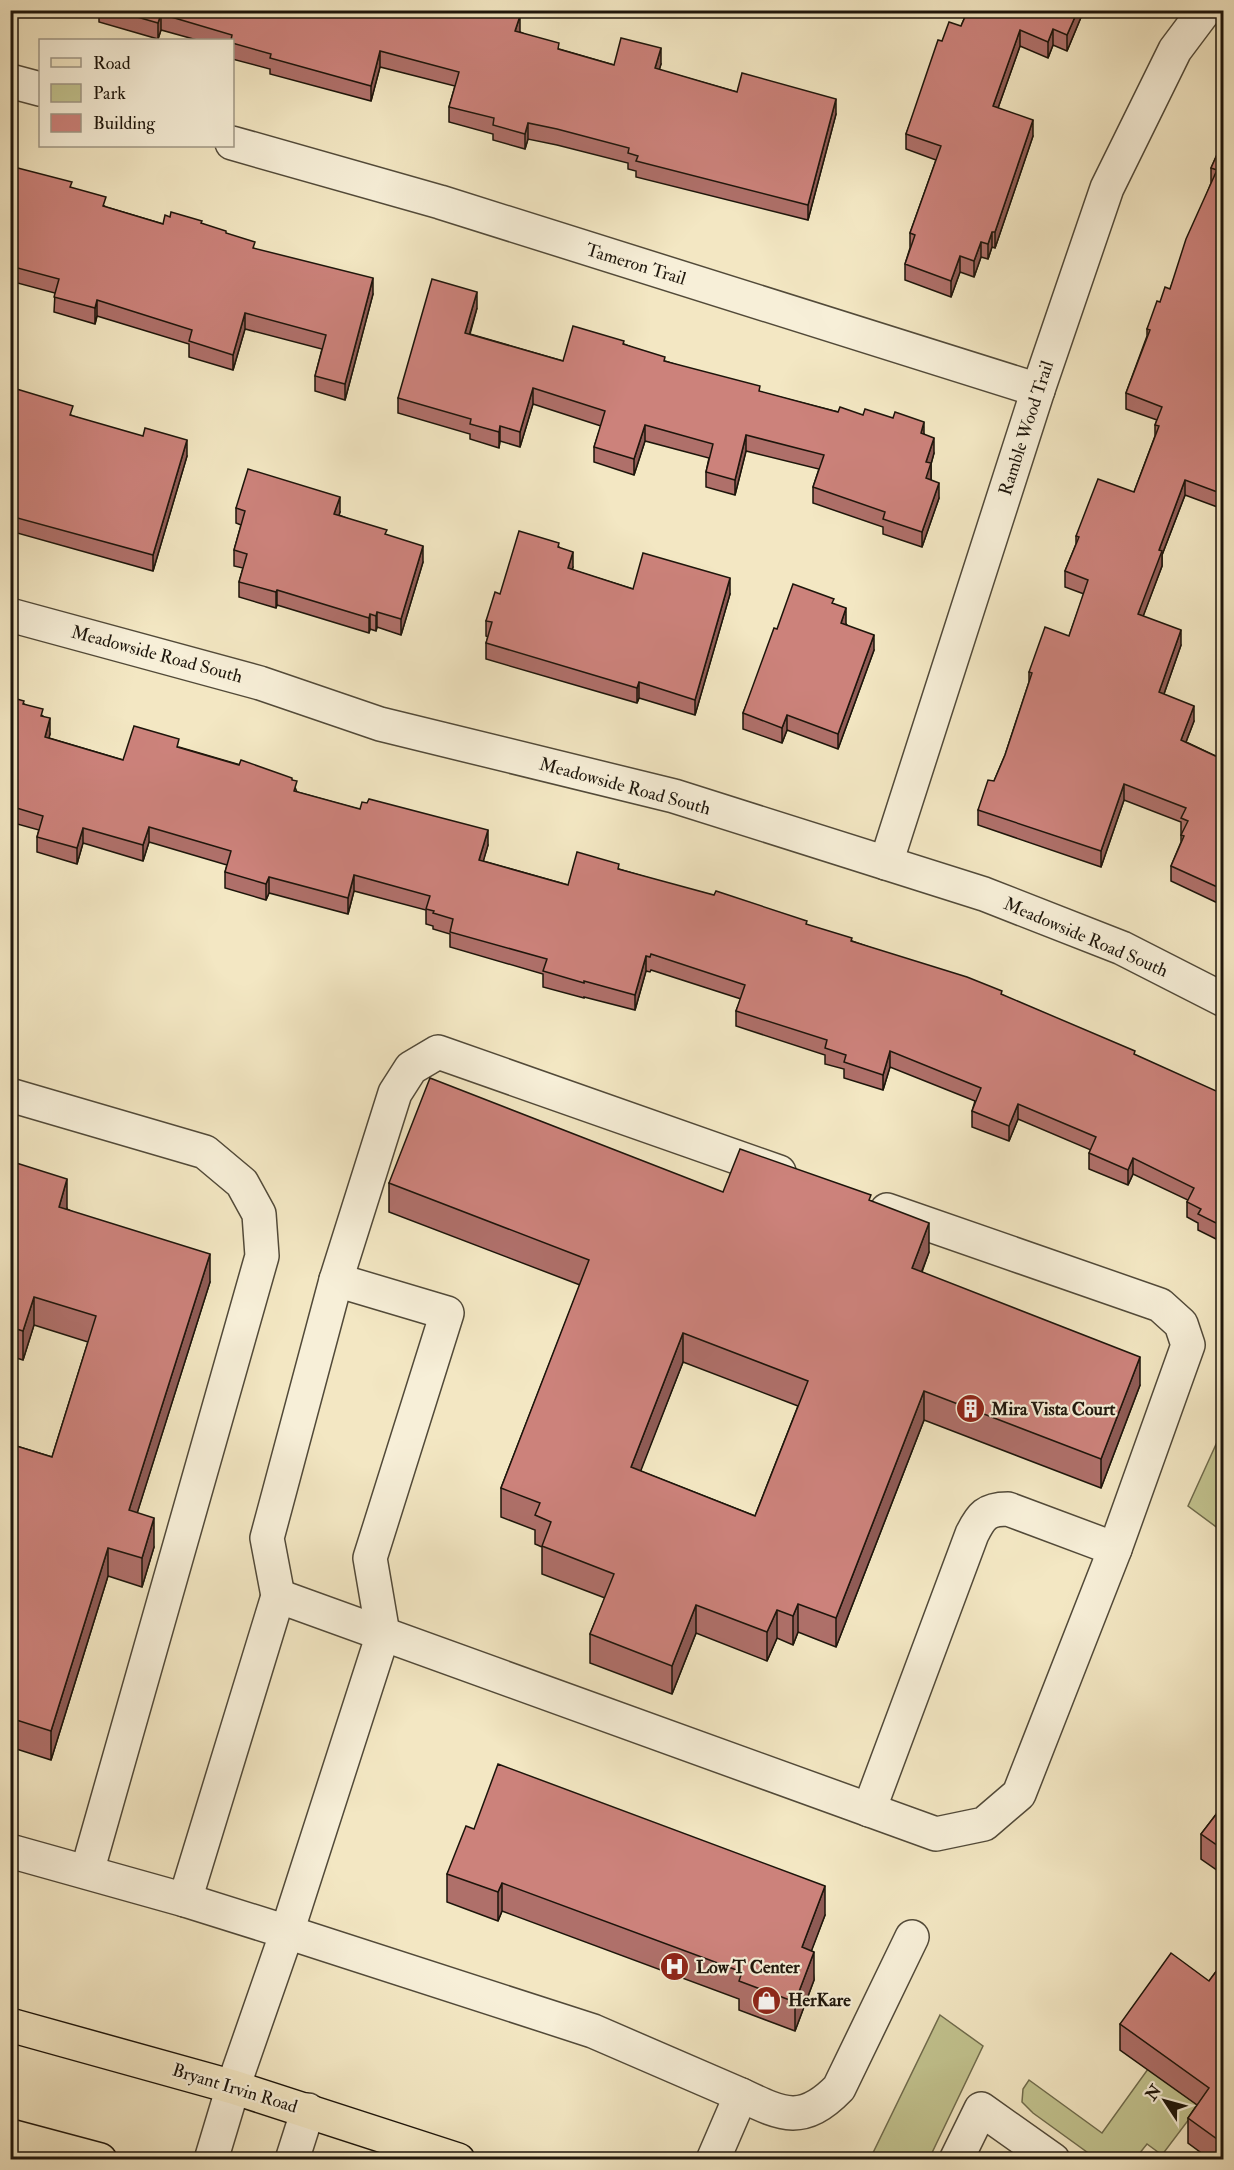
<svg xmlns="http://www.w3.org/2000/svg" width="1234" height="2170" font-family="'IM FELL Double Pica',serif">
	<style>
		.green { fill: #c2c38f; stroke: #706c4d; stroke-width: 1.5 }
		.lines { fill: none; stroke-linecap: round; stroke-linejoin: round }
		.minor-casing { stroke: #524a39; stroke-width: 36 }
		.major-casing { stroke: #1d150b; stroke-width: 36 }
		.minor { stroke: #f7efd8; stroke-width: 33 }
		.major { stroke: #f3e7c3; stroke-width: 33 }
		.wall { fill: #af706a; stroke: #1d150b; stroke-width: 1.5; fill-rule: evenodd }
		.shaded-wall { fill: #8f5b56; stroke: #1d150b; stroke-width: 1.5 }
		.building { fill: #cc827b; stroke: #1d150b; stroke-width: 1.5; fill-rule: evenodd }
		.labels { text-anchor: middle; stroke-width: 4.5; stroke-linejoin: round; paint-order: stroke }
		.street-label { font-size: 18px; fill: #1d150b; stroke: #f7efd8 }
		.poi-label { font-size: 18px; font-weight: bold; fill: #1d150b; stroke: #f7efd8; text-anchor: start }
	</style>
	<rect width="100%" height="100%" fill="#f3e7c3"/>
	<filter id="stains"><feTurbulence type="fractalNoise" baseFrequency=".00333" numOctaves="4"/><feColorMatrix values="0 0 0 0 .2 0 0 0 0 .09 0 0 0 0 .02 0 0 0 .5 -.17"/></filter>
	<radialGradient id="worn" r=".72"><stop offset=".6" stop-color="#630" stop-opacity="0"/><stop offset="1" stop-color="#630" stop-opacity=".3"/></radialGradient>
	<g class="green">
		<polygon points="1223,1429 1224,1532 1223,1532 1188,1506"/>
		<polygon points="940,2015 983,2046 929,2159 870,2159"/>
		<polygon points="1148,2069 1199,2106 1162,2155 1147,2144 1135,2159 1098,2160 1033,2113 1022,2102 1023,2089 1029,2080 1102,2133"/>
	</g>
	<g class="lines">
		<defs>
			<g id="minor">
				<polyline points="10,81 40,89"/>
				<polyline points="232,143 440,202 1038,390"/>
				<polyline points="10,615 260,683 380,724 674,796 984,894 1122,948 1224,1000"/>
				<polyline points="886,863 1038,390 1107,188 1175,50 1205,10"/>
				<polyline points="10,1095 205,1152 242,1183 259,1214 262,1256 87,1872"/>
				<polyline points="278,1596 267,1538 336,1280"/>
				<path d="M869 1810 972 1534C981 1516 986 1509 1008 1509L1115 1549"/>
				<polyline points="10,1851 185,1900 287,1932 593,2031 741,2095 713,2160"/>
				<polyline points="185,1900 278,1596 936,1834 984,1824 1019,1794 1115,1549 1188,1345 1181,1324 1160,1305 887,1210"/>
				<path d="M741 2095C783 2115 803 2125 839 2088L912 1937"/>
				<polyline points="211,2160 233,2087 287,1932 383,1634 370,1558 447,1313 336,1280 395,1093 411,1068 438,1052 779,1172"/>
				<polyline points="292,2160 308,2110"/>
				<polyline points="956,2160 981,2109 1053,2160"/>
			</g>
			<g id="major">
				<polyline points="10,2025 233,2087 458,2160"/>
				<polyline points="10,2136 100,2160"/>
			</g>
		</defs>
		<use href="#minor" class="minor-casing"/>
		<use href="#major" class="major-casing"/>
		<use href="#minor" class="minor"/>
		<use href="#major" class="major"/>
	</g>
	<g class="wall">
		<polygon points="99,10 499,10 520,32 559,49 614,65 661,64 659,70 737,92 836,114 808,220 636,177 636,171 628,169 628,163 557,145 528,139 525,149 493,140 493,134 449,122 449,107 455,86 380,67 371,101 270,74 270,69 232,59 232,40 197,40 161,30 158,39 99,22"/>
		<polygon points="968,10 1084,10 1067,51 1053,45 1048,58 1020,46 998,108 1033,136 995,248 992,247 988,259 981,257 974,277 960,272 951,297 905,280 905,264 910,248 910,233 936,160 906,149 906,134 942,41 961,26"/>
		<polygon points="1224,139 1224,498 1220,508 1185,495 1162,555 1162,566 1143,616 1181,645 1164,694 1194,721 1186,742 1224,760 1224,906 1171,881 1171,866 1181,842 1181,822 1124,800 1101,867 978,825 978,810 994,781 1005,755 1029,682 1029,672 1069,636 1084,594 1065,587 1065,571 1076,544 1076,536 1134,492 1155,436 1155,425 1157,420 1126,409 1126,393 1147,336 1147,329 1160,302 1170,289 1211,183 1211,168"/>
		<polygon points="10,166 72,188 106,207 163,224 202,224 226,234 255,249 373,294 345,400 315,391 315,376 322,349 245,329 233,370 189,357 189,344 97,316 95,324 54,312 55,293 10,281"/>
		<polygon points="477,308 470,334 563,361 624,344 665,361 760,392 924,434 934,453 931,464 931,480 939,498 922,547 883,534 883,527 813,503 813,487 819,469 746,451 735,495 706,487 706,472 709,458 645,441 634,475 594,462 594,447 601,426 533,404 520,447 500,441 499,448 470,439 470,434 398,413 398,398"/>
		<polygon points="10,387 73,416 187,456 153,571 10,531"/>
		<polygon points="236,508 340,512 339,515 387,535 423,562 401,635 377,627 376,631 370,629 369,633 277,605 276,608 239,597 239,582 243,568 234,566 234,550 241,525 236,523"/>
		<polygon points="559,547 573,567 572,570 633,589 730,594 695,715 639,698 637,703 486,659 486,643 488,637 486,636 486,621 500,594"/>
		<polygon points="834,604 846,624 874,650 838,749 787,730 782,743 743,729 743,713 777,629"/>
		<polygon points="10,697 24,704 43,716 50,734 49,738 123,760 179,747 292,780 297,792 488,845 483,861 568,885 619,869 807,925 852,941 1002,995 1135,1055 1224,1097 1224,1243 1198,1230 1198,1223 1187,1217 1187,1202 1188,1200 1133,1174 1128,1185 1089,1169 1089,1153 1091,1150 1018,1119 1009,1141 972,1127 972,1111 975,1101 890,1067 883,1090 844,1078 844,1069 825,1064 825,1055 736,1026 736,1011 741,999 651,970 650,972 646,971 635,1010 584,997 584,998 543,987 543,974 450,947 450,934 433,929 433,926 426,924 426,910 354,891 348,914 269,893 266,900 225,888 225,872 227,865 149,842 143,861 83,843 77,864 37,852 37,837 39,830 10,822"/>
		<polygon points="10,1161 67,1208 67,1209 210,1282 137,1513 154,1547 142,1587 108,1576 51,1760 10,1747 10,1444 52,1457 88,1342 34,1325 23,1360 10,1356"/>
		<path d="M389 1183 723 1192 871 1201 929 1252 922 1272 1140 1385 1101 1488 924 1420 836 1647 798 1632 793 1645 777 1638 767 1661 696 1633 672 1694 590 1663V1634L605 1598 542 1574V1547L535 1544V1530L501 1517V1488L580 1285 389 1212ZM683 1362 798 1406 755 1516 640 1471Z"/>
		<polygon points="1224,1804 1224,1875 1201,1859 1201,1834"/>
		<polygon points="474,1829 825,1915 811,1951 814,1980 795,2031 739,2010 739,1999 502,1911 498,1921 447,1902 447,1874"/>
		<polygon points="1224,1961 1224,2160 1211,2160 1188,2143 1188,2118 1197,2105 1120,2050 1120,2024 1209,1981"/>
	</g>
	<g class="shaded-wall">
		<polygon points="1078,10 1084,10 1067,51 1067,35"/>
		<polygon points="161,14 161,30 158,39 158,23"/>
		<polygon points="520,16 520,32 515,47 515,31"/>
		<polygon points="1053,29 1053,45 1048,58 1048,42"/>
		<polygon points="1020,30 1020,46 993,122 993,106"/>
		<polygon points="661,48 661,64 655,84 655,68"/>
		<polygon points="380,51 380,67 371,101 371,86"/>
		<polygon points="836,99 836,114 808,220 808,205"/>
		<polygon points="1033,120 1033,136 995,248 995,232"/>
		<polygon points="528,123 528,139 525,149 525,134"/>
		<polygon points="992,232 992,247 988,259 988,244"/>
		<polygon points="981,242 981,257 974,277 974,261"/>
		<polygon points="960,256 960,272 951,297 951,281"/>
		<polygon points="373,278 373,294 345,400 345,384"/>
		<polygon points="477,292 477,308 465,349 465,333"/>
		<polygon points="97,300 97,316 95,324 95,308"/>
		<polygon points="245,313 245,329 233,370 233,355"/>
		<polygon points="533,388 533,404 520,447 520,432"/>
		<polygon points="924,422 924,438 921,433"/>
		<polygon points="645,425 645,441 634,475 634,459"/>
		<polygon points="500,426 500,441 499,448 499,432"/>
		<polygon points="746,435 746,451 735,495 735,480"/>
		<polygon points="934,438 934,453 931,464 931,479 926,494 926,462"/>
		<polygon points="187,440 187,456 153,571 153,555"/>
		<polygon points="1185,480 1185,495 1162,555 1162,566 1138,630 1138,614 1159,550"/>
		<polygon points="1224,482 1224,498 1220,508 1220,493"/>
		<polygon points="939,483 939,498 922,547 922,532"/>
		<polygon points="340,497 340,512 334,530 334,514"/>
		<polygon points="423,546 423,562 401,635 401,619"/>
		<polygon points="573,552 573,567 568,584 568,568"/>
		<polygon points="730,578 730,594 695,715 695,700"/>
		<polygon points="277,590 277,605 276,608 276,592"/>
		<polygon points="846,608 846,624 841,638 841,623"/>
		<polygon points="377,612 377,627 376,631 376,616"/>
		<polygon points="370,614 370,629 369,633 369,618"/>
		<polygon points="1181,630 1181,645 1159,708 1159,692"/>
		<polygon points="874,635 874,650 838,749 838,734"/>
		<polygon points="639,682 639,698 637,703 637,688"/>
		<polygon points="1194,706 1194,721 1181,755 1181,740"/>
		<polygon points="787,715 787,730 782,743 782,728"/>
		<polygon points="50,718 50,734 45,752 45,737"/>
		<polygon points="1124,784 1124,800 1101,867 1101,851"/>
		<polygon points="149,827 149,842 143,861 143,845"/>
		<polygon points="83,828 83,843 77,864 77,848"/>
		<polygon points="488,830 488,845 479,876 479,860"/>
		<polygon points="354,875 354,891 348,914 348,898"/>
		<polygon points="269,877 269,893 266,900 266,884"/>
		<polygon points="646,956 646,971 635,1010 635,995"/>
		<polygon points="890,1051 890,1067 883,1090 883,1075"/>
		<polygon points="1018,1104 1018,1119 1009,1141 1009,1126"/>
		<polygon points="1133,1158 1133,1174 1128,1185 1128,1170"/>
		<polygon points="67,1179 67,1208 59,1235 59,1207"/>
		<polygon points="929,1223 929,1252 912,1297 912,1268"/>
		<polygon points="210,1254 210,1282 129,1539 129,1510"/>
		<polygon points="34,1297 34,1325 23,1360 23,1331"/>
		<polygon points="683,1333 683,1362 631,1496 631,1467"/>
		<polygon points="1140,1357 1140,1385 1101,1488 1101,1459"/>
		<polygon points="924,1391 924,1420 836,1647 836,1618"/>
		<polygon points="154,1518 154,1547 142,1587 142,1558"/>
		<polygon points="108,1548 108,1576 51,1760 51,1731"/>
		<polygon points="798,1604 798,1632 793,1645 793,1616"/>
		<polygon points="696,1605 696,1633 672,1694 672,1666"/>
		<polygon points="777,1610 777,1638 767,1661 767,1632"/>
		<polygon points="502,1883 502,1911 498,1921 498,1892"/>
		<polygon points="825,1886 825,1915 802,1976 802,1947"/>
		<polygon points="814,1952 814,1980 795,2031 795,2002"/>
	</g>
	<g class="building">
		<polygon points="113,10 499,10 520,16 515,31 559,43 558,49 614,65 621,38 661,48 655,68 737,92 742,73 836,99 808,205 636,161 638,156 628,153 629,148 557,129 528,123 525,134 493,125 494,118 449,107 459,72 380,51 371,86 270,58 271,54 232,43 232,40 231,40 232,35 161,14 158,23"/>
		<polygon points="968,10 1078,10 1067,35 1053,29 1048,42 1020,30 993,106 1033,120 995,232 992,232 988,244 981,242 974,261 960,256 951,281 905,264 915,235 910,233 941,146 906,134 938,40 942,41 949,22 961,26"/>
		<polygon points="1224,139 1224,482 1220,493 1185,480 1159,550 1162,551 1138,614 1181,630 1159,692 1194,706 1181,740 1224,760 1224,890 1171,866 1184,836 1181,835 1188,821 1181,818 1186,808 1124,784 1101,851 978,810 988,780 994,781 1005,755 1032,673 1029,672 1045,627 1069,636 1088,580 1065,571 1079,537 1076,536 1098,479 1134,492 1159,426 1155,425 1162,407 1126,393 1150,330 1147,329 1157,301 1160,302 1165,287 1170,289 1186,239 1217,170 1211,168"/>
		<polygon points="10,166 72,182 70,187 106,197 103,206 163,224 165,215 170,217 171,212 202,221 201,223 226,231 226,233 255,242 253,248 373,278 345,384 315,376 326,335 245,313 233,355 189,341 192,330 97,300 95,308 54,297 59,279 10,266"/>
		<polygon points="432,279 477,292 465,333 563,361 573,326 624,341 623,344 665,357 664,361 760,386 759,391 838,412 840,407 863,415 865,409 893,418 895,412 924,422 921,433 934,438 926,462 931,463 926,478 939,483 922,532 883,519 885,512 813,487 824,455 746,435 735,480 706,472 713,444 645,425 634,459 594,447 605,411 533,388 520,432 500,426 499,432 470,424 471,419 398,398"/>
		<polygon points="10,387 73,406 70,415 143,436 145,428 187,440 153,555 10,516"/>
		<polygon points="248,469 340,497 334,514 387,530 385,534 423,546 401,619 377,612 376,616 370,614 369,618 277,590 276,592 239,582 247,554 234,550 245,511 236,508"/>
		<polygon points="519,531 559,543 558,547 573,552 568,568 633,589 643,553 730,578 695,700 639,682 637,688 486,643 492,622 486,621 495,592 500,594"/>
		<polygon points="793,584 834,599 832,603 846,608 841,623 874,635 838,734 787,715 782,728 743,713 774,628 777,629"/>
		<polygon points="10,697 24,701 23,704 43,709 41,716 50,718 45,737 123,760 134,726 179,739 177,747 239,765 241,760 292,778 292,780 297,781 294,791 360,809 362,802 367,803 369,799 488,830 479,860 568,885 577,852 619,864 618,869 714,895 716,891 807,921 806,924 852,938 851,941 967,977 1002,991 1001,994 1135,1051 1134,1054 1223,1094 1222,1096 1224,1097 1224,1227 1198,1214 1201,1209 1187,1202 1194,1188 1133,1158 1128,1170 1089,1153 1096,1137 1018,1104 1009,1126 972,1111 981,1088 890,1051 883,1075 844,1062 846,1055 825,1048 827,1040 736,1011 745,985 651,954 650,957 646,956 635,995 584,981 584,983 543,971 547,959 450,932 453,919 433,913 434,911 426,909 430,896 354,875 348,898 269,877 266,884 225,872 231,851 149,827 143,845 83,828 77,848 37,837 43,816 10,806"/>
		<path d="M430 1078 723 1192 740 1149 871 1195 869 1200 929 1223 912 1268 1140 1357 1101 1459 924 1391 836 1618 798 1604 793 1616 777 1610 767 1632 696 1605 672 1666 590 1634 614 1574 542 1546 551 1522 535 1515 540 1503 501 1488 589 1260 389 1183ZM683 1333 808 1381 755 1516 631 1467Z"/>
		<polygon points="10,1161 67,1179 59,1207 210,1254 129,1510 154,1518 142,1558 108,1548 51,1731 10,1718 10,1444 52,1457 96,1316 34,1297 23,1331 10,1327"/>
		<polygon points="498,1764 825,1886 802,1947 814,1952 795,2002 739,1981 742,1972 502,1883 498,1892 447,1874 466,1826 474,1829"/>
		<polygon points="1224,1804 1224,1850 1201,1834"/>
		<polygon points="1171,1953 1209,1981 1224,1961 1224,2144 1188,2118 1209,2088 1120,2024"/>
	</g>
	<defs>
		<symbol id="building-disc" viewBox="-11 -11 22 22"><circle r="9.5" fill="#8f2418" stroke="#f7efd8"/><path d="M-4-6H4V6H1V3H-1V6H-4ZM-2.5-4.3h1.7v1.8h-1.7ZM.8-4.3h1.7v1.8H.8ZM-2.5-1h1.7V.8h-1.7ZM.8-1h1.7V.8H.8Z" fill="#fff"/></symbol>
		<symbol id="hospital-disc" viewBox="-11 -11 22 22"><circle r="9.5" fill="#8f2418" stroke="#f7efd8"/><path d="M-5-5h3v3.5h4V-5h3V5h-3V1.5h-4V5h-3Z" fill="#fff"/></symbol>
		<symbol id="shop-disc" viewBox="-11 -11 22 22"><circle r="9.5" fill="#8f2418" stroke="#f7efd8"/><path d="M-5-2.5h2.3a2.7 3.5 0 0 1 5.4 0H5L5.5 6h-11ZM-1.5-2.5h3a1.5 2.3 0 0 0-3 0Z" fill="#fff"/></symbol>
	</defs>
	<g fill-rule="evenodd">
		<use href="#building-disc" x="954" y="1392" width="33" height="33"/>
		<use href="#hospital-disc" x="658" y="1950" width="33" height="33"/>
		<use href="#shop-disc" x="750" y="1984" width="33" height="33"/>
	</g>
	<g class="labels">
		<g class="street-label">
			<text transform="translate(636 264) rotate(17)" y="6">Tameron Trail</text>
			<text transform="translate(1026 428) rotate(-72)" y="6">Ramble Wood Trail</text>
			<text transform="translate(157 654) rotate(15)" y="6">Meadowside Road South</text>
			<text transform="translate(625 786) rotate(15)" y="6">Meadowside Road South</text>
			<text transform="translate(1086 937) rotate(23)" y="6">Meadowside Road South</text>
			<text transform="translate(235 2088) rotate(17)" y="6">Bryant Irvin Road</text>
		</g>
		<g class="poi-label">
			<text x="991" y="1415">Mira Vista Court</text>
			<text x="696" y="1973">Low T Center</text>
			<text x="788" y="2006">HerKare</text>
		</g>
	</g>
	<rect width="1234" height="2170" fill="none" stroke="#f3e7c3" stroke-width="36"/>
	<rect x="12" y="12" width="1210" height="2146" fill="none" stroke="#1d150b" stroke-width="3"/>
	<rect x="18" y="18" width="1198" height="2134" fill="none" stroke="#1d150b" stroke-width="1.5"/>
	<rect x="39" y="39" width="195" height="108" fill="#f7efd8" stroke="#a09886" stroke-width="1.5"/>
	<rect x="51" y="58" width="30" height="9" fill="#f3e7c3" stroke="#a09886" stroke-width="1.5"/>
	<text x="93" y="69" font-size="18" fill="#1d150b">Road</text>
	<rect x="51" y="84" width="30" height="18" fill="#c2c38f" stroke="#a09886" stroke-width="1.5"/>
	<text x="93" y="99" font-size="18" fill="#1d150b">Park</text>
	<rect x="51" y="114" width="30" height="18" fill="#cc827b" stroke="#a09886" stroke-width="1.5"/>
	<text x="93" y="129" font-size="18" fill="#1d150b">Building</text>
	<g transform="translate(1165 2101) rotate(306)" stroke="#f7efd8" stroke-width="4.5" paint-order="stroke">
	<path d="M0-4.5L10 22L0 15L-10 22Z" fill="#1d150b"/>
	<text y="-9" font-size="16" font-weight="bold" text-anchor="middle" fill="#1d150b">N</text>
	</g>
	<rect width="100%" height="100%" filter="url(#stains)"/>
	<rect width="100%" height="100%" fill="url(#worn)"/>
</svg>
